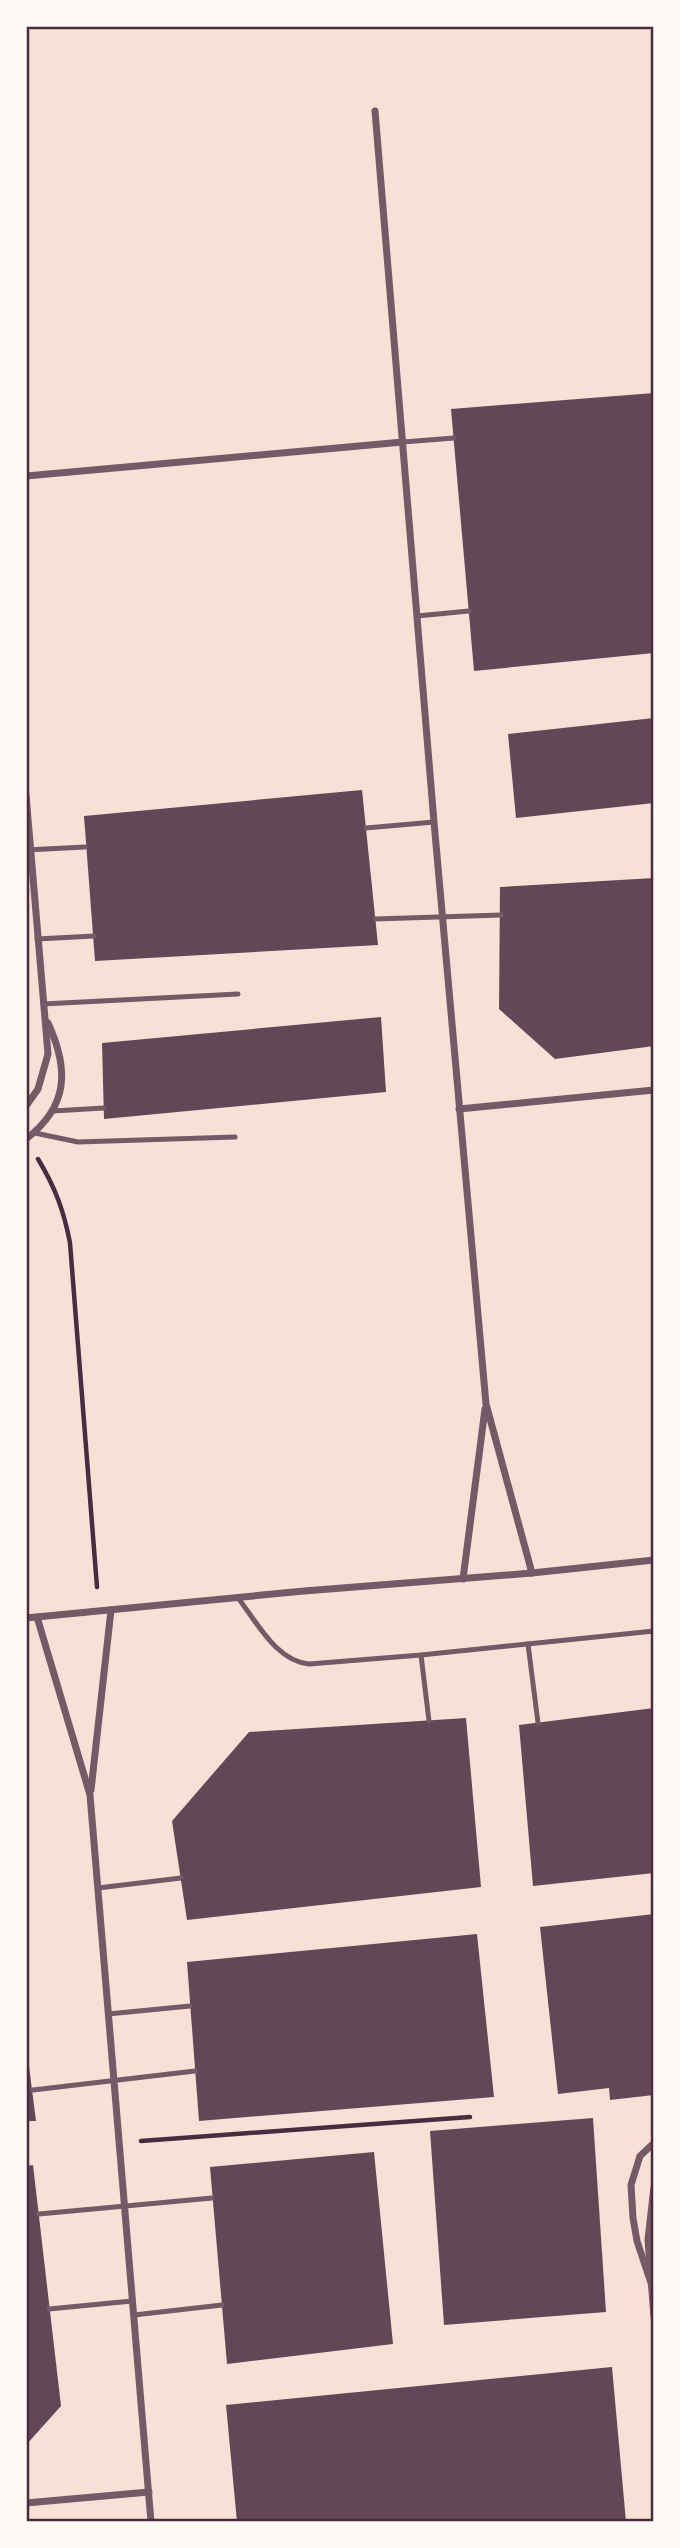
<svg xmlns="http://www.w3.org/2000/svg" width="680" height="2548" font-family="Figtree,sans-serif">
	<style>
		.building { fill: #644757 }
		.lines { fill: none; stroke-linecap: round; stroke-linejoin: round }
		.path { stroke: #4a2c40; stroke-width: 4.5 }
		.service { stroke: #755966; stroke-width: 5 }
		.minor { stroke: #755966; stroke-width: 7 }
		.neatline { fill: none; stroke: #4a2c40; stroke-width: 2.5 }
	</style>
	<rect width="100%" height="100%" fill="#f7e1d7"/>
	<g class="building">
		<polygon points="654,393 654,653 474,671 451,409"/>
		<polygon points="654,718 654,803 516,818 508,734"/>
		<polygon points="362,790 378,945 95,961 84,816"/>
		<polygon points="654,878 654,1046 555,1059 499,1009 500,887"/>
		<polygon points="381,1017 386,1092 104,1119 102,1043"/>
		<polygon points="654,1708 654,1873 533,1886 519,1725"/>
		<polygon points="466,1718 481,1887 187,1920 172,1821 249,1732"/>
		<polygon points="654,1914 654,2095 610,2100 609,2088 558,2094 540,1927"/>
		<polygon points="477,1934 494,2097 199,2121 187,1962"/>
		<polygon points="26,2043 36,2121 26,2121"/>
		<polygon points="593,2118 606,2312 444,2325 430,2131"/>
		<polygon points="374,2152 393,2344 227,2364 210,2167"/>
		<polygon points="33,2165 61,2406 26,2445 26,2166"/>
		<polygon points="612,2367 626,2522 237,2522 226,2405"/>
	</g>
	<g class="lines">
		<g class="path">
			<path d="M38 1159C55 1187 64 1211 70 1243L97 1587"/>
			<polyline points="141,2141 470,2117"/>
		</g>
		<g class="service">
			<polyline points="403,442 454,438"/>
			<polyline points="417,616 469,611"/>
			<polyline points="366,828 434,822"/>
			<polyline points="26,850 85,847"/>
			<polyline points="375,919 501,915"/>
			<polyline points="37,939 94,936"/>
			<polyline points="43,1004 238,994"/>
			<polyline points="53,1111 104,1108"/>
			<polyline points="35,1133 78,1142 235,1137"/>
			<path d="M238 1598C257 1622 276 1661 309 1664L421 1655 654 1631"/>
			<polyline points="528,1644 538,1723"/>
			<polyline points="421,1655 429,1721"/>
			<polyline points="98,1888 181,1878"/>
			<polyline points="108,2014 190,2006"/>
			<polyline points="33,2090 195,2071"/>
			<polyline points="39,2214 212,2198"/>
			<polyline points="49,2309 132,2301"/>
			<polyline points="134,2315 222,2305"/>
		</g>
		<g class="minor">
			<polyline points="375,111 434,822 486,1404 532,1573"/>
			<polyline points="26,476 403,442"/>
			<polyline points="26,795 48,1054 38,1089 26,1106"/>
			<polyline points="459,1109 654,1090"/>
			<path d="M26 1139C69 1106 69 1069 48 1023"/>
			<polyline points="463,1579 485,1409"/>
			<polyline points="37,1617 90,1795 151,2522"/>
			<polyline points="26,1618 304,1591 532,1573 654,1560"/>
			<polyline points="91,1790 111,1610"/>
			<polyline points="654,2187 648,2240 654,2317"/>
			<polyline points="651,2283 637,2241 633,2218 631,2185 640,2156 654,2143"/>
			<polyline points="26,2503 149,2492"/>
		</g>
	</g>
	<rect width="680" height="2548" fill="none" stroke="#fffaf5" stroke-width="56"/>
	<rect x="28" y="28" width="624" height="2492" class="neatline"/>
</svg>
